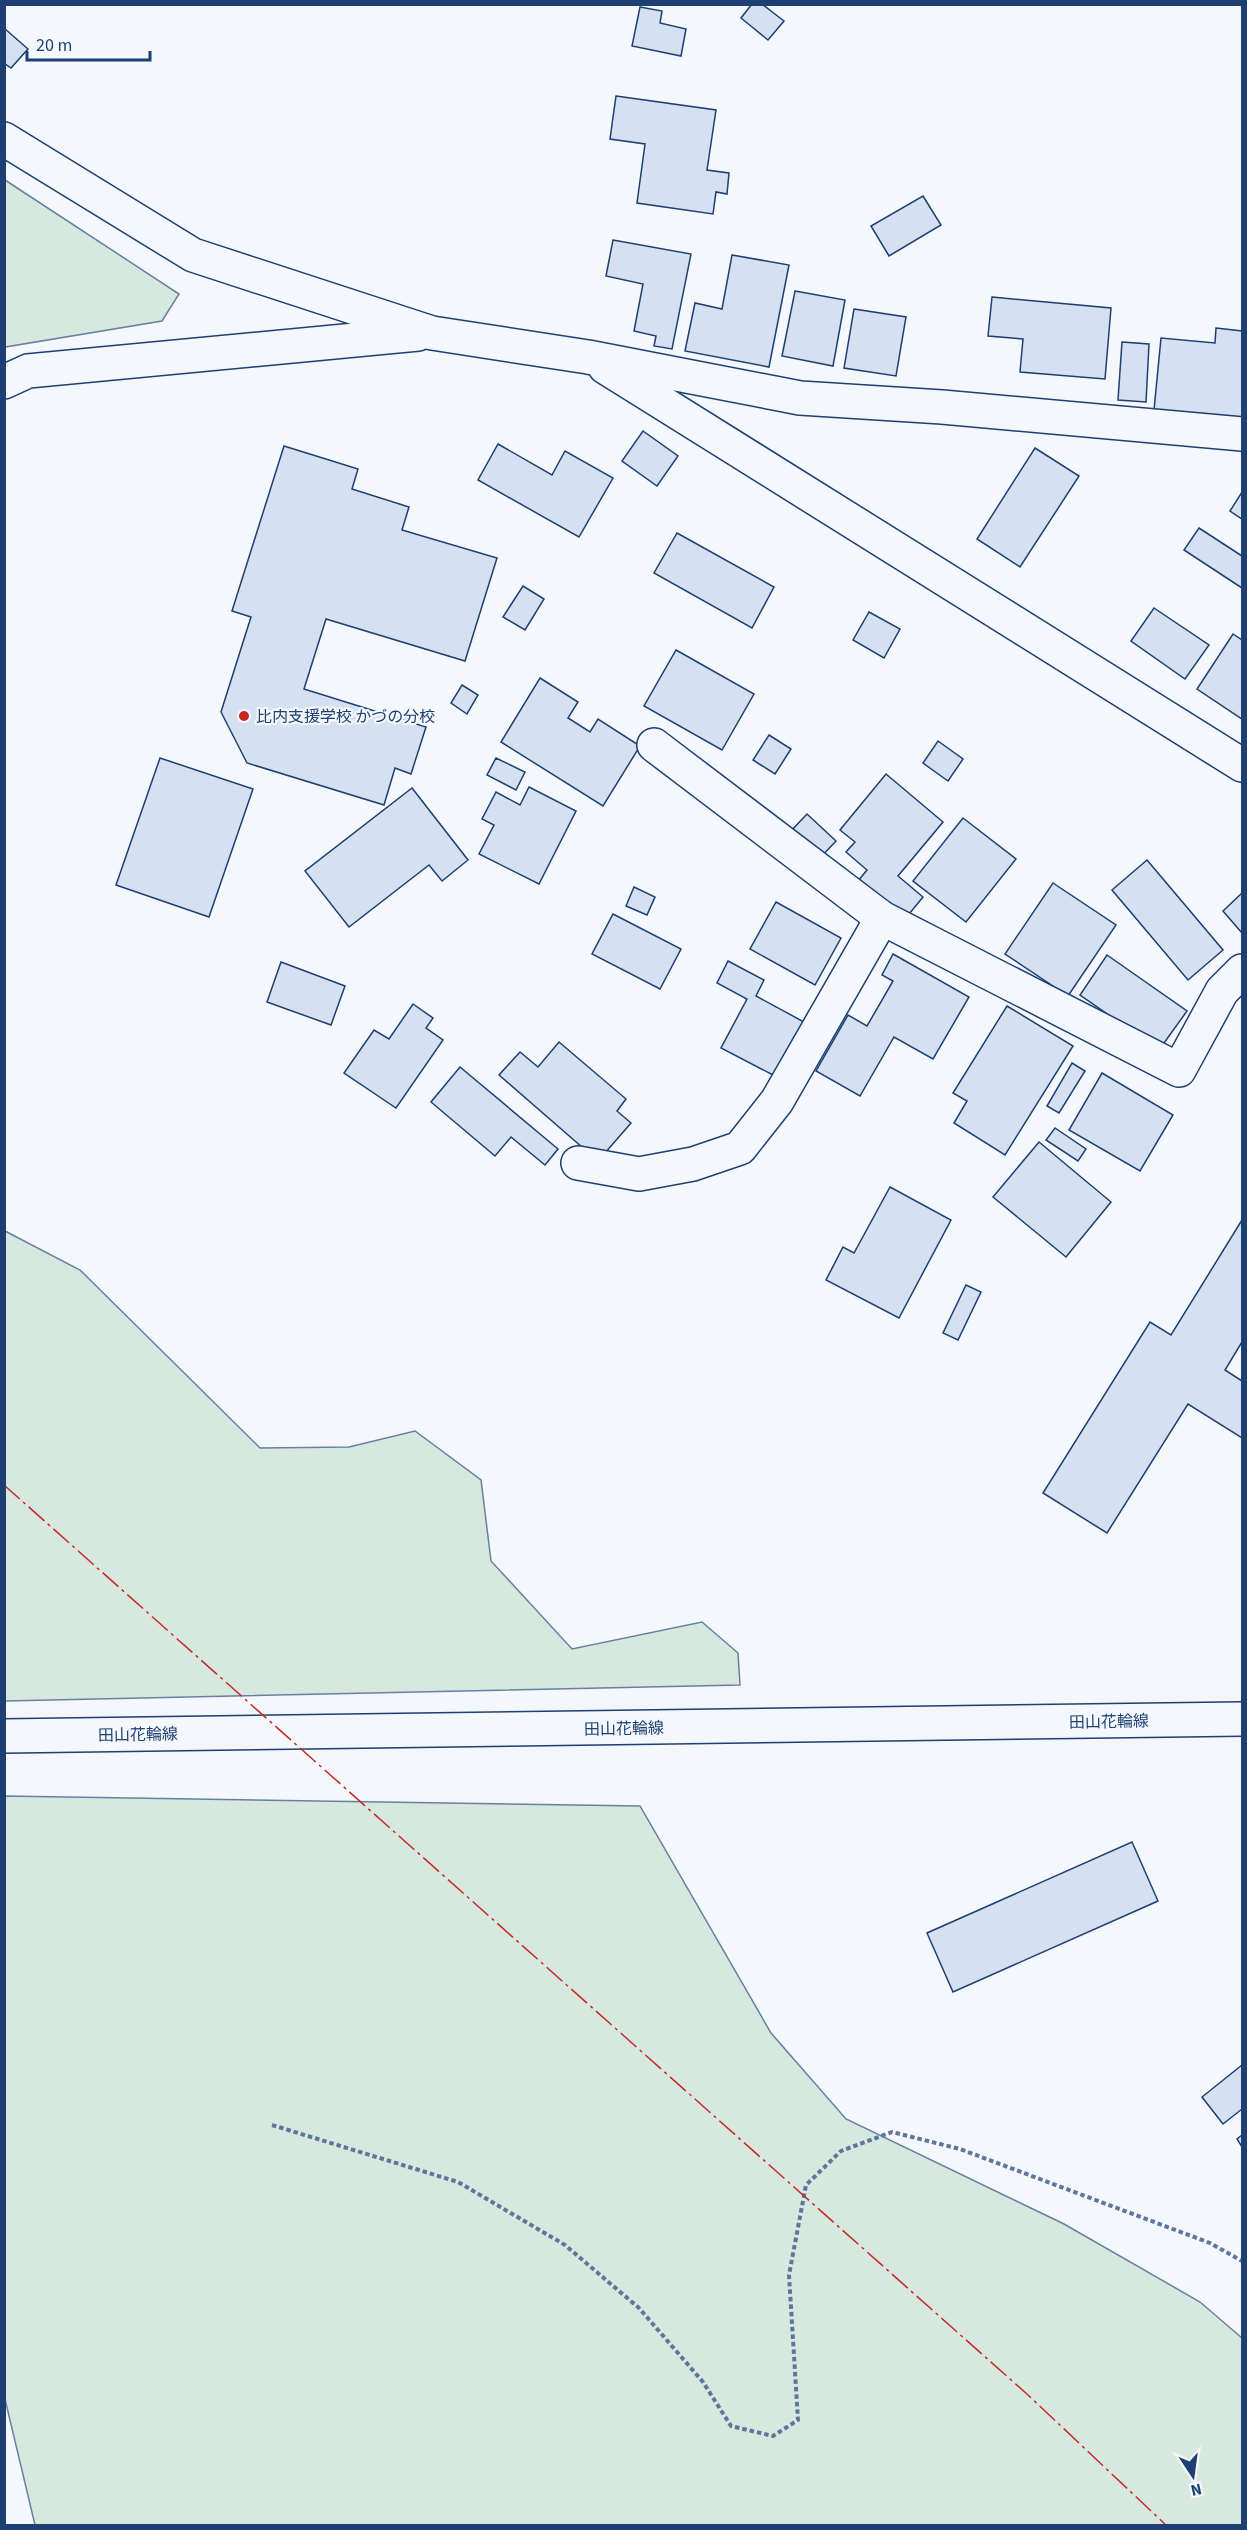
<svg xmlns="http://www.w3.org/2000/svg" width="1247" height="2530" font-family="'Source Sans 3','Noto Sans JP',sans-serif">
	<style>
		.green { fill: #d7e8df; stroke: #687fa3; stroke-width: 1.5 }
		.building { fill: #d5e0f0; stroke: #1d3f73; stroke-width: 1.5 }
		.lines { fill: none; stroke-linecap: round; stroke-linejoin: round }
		.minor-casing { stroke: #1d3f73; stroke-width: 36 }
		.major-casing { stroke: #1d3f73; stroke-width: 36 }
		.path { stroke: #5e769c; stroke-width: 4; stroke-dasharray: 4.5 3; stroke-linecap: butt }
		.minor { stroke: #f4f7fb; stroke-width: 33 }
		.major { stroke: #f4f7fb; stroke-width: 33 }
		.power { stroke: #c62828; stroke-width: 1.5; stroke-dasharray: 21 4.5 3 4.5; stroke-linecap: butt }
		.poi-dot { fill: #c62828; stroke: #f4f7fb; stroke-width: 2 }
		.labels { text-anchor: middle; stroke-width: 4.5; stroke-linejoin: round; paint-order: stroke }
		.poi-label { font-size: 16px; fill: #1d3f73; stroke: #f4f7fb; text-anchor: start }
		.street-label { font-size: 16px; fill: #1d3f73; stroke: #f4f7fb }
	</style>
	<rect width="100%" height="100%" fill="#f4f7fb"/>
	<g class="green">
		<polygon points="5,180 179,294 162,321 5,347"/>
		<polygon points="5,1231 80,1270 260,1448 349,1447 415,1431 481,1480 491,1561 572,1649 702,1622 738,1653 740,1685 5,1701"/>
		<polygon points="4,1796 640,1806 771,2033 846,2119 1064,2224 1200,2302 1242,2338 1242,2525 35,2525 4,2395"/>
	</g>
	<g class="building">
		<polygon points="752,4 762,4 784,21 768,40 741,18"/>
		<polygon points="640,7 662,11 660,23 686,29 681,56 632,46"/>
		<polygon points="4,28 28,49 11,68 4,63"/>
		<polygon points="616,96 716,110 707,170 729,173 727,194 716,192 713,214 637,203 645,144 610,139"/>
		<polygon points="923,196 941,225 889,256 871,226"/>
		<polygon points="613,240 691,254 672,349 654,346 656,336 634,331 643,284 606,276"/>
		<polygon points="732,255 789,265 769,367 685,351 695,303 722,309"/>
		<polygon points="795,291 845,300 833,366 782,356"/>
		<polygon points="992,297 1111,308 1105,379 1020,372 1023,339 988,336"/>
		<polygon points="854,309 906,317 896,376 844,368"/>
		<polygon points="1216,328 1242,331 1242,418 1154,410 1161,338 1215,343"/>
		<polygon points="1122,342 1149,344 1146,402 1118,400"/>
		<polygon points="643,431 678,456 657,486 622,461"/>
		<polygon points="498,444 552,475 565,451 613,478 579,537 478,480"/>
		<polygon points="284,446 358,469 352,489 409,507 402,530 497,558 465,661 326,619 304,689 426,727 411,774 395,768 384,805 247,763 221,712 251,617 232,611"/>
		<polygon points="1035,448 1079,476 1020,567 977,539"/>
		<polygon points="1242,492 1242,519 1230,511"/>
		<polygon points="1199,528 1242,556 1242,588 1184,550"/>
		<polygon points="677,533 774,587 752,628 654,573"/>
		<polygon points="523,586 544,599 525,630 503,617"/>
		<polygon points="1154,608 1209,645 1185,679 1131,641"/>
		<polygon points="869,612 900,629 884,658 853,640"/>
		<polygon points="1233,634 1242,640 1242,719 1197,689"/>
		<polygon points="676,650 754,694 722,750 644,706"/>
		<polygon points="540,678 578,702 568,718 590,732 598,719 640,746 603,806 501,742"/>
		<polygon points="462,685 478,695 467,714 451,703"/>
		<polygon points="769,735 791,749 775,774 753,760"/>
		<polygon points="938,741 963,759 948,781 923,763"/>
		<polygon points="160,758 253,789 209,917 116,885"/>
		<polygon points="496,758 525,772 516,790 487,775"/>
		<polygon points="886,774 943,822 898,876 923,897 905,919 858,881 867,870 846,852 855,842 840,830"/>
		<polygon points="529,787 576,811 539,884 479,854 494,825 482,819 496,792 520,805"/>
		<polygon points="412,788 468,860 442,881 429,865 349,927 305,871"/>
		<polygon points="807,814 836,841 819,859 790,832"/>
		<polygon points="963,818 1016,859 966,922 913,881"/>
		<polygon points="1147,860 1223,950 1188,980 1112,890"/>
		<polygon points="1053,883 1116,925 1068,996 1005,954"/>
		<polygon points="634,887 655,897 647,915 626,906"/>
		<polygon points="1242,893 1242,933 1223,911"/>
		<polygon points="776,902 841,938 815,985 750,949"/>
		<polygon points="613,914 681,949 660,989 592,954"/>
		<polygon points="893,954 969,997 933,1059 894,1037 860,1096 816,1071 848,1015 867,1026 893,981 882,975"/>
		<polygon points="1107,955 1187,1011 1159,1050 1080,995"/>
		<polygon points="728,961 764,980 756,996 804,1022 775,1076 721,1048 747,999 717,983"/>
		<polygon points="281,962 345,986 331,1025 267,1002"/>
		<polygon points="413,1004 433,1018 426,1028 443,1040 396,1108 344,1073 374,1030 389,1039"/>
		<polygon points="1007,1006 1073,1046 1005,1155 954,1123 967,1101 953,1093"/>
		<polygon points="559,1042 626,1099 617,1111 631,1123 598,1161 499,1075 520,1052 538,1067"/>
		<polygon points="1072,1063 1085,1071 1059,1113 1047,1106"/>
		<polygon points="460,1067 558,1149 545,1165 511,1137 495,1156 431,1102"/>
		<polygon points="1102,1073 1173,1115 1140,1171 1069,1130"/>
		<polygon points="1055,1128 1086,1149 1078,1161 1046,1140"/>
		<polygon points="1039,1142 1111,1202 1066,1257 993,1197"/>
		<polygon points="890,1187 951,1220 899,1318 826,1280 843,1247 854,1253"/>
		<polygon points="1242,1220 1242,1342 1225,1370 1242,1381 1242,1438 1188,1404 1107,1533 1043,1493 1150,1322 1171,1335"/>
		<polygon points="966,1285 981,1292 958,1340 943,1333"/>
		<polygon points="1132,1842 1158,1901 953,1992 927,1933"/>
		<polygon points="1242,2065 1242,2109 1223,2124 1202,2097"/>
		<polygon points="1242,2135 1242,2147 1237,2139"/>
	</g>
	<g class="lines">
		<defs>
			<g id="minor">
				<polyline points="4,139 193,255 432,333 588,357 800,398 942,407 1242,434"/>
				<polyline points="605,367 1242,765"/>
				<polyline points="4,382 28,371 418,334"/>
				<polyline points="654,745 882,918 1179,1070 1222,991 1242,971"/>
				<polyline points="578,1163 639,1174 693,1164 740,1148 777,1101 882,918"/>
			</g>
			<polyline id="major" points="4,1736 1242,1719"/>
		</defs>
		<use href="#minor" class="minor-casing"/>
		<use href="#major" class="major-casing"/>
		<polyline class="path" points="272,2125 458,2182 565,2245 639,2308 703,2382 731,2426 773,2436 798,2420 789,2275 806,2185 841,2151 892,2132 960,2149 1210,2243 1242,2261"/>
		<use href="#minor" class="minor"/>
		<use href="#major" class="major"/>
		<polyline class="power" points="4,1485 1028,2395 1167,2526"/>
	</g>
	<circle class="poi-dot" cx="244" cy="716" r="6"/>
	<g class="labels">
		<g class="poi-label">
			<text x="256" y="722">比内支援学校 かづの分校</text>
		</g>
		<g class="street-label">
			<text transform="translate(1109 1721) rotate(-1)" y="6">田山花輪線</text>
			<text transform="translate(624 1728) rotate(-1)" y="6">田山花輪線</text>
			<text transform="translate(138 1734) rotate(-1)" y="6">田山花輪線</text>
		</g>
	</g>
	<rect width="1247" height="2530" fill="none" stroke="#1d3f73" stroke-width="12"/>
	<g transform="translate(1193 2476) rotate(167)" stroke="#f4f7fb" stroke-width="4.5" paint-order="stroke">
	<path d="M0-4.5L10 22L0 15L-10 22Z" fill="#1d3f73"/>
	<text y="-9" font-size="16" font-weight="bold" text-anchor="middle" fill="#1d3f73">N</text>
	</g>
	<path d="M27 51v9h123v-9" fill="none" stroke="#1d3f73" stroke-width="3"/>
	<text x="36" y="51" font-size="18" fill="#1d3f73" stroke="#f4f7fb" stroke-width="4.5" paint-order="stroke">20 m</text>
</svg>
